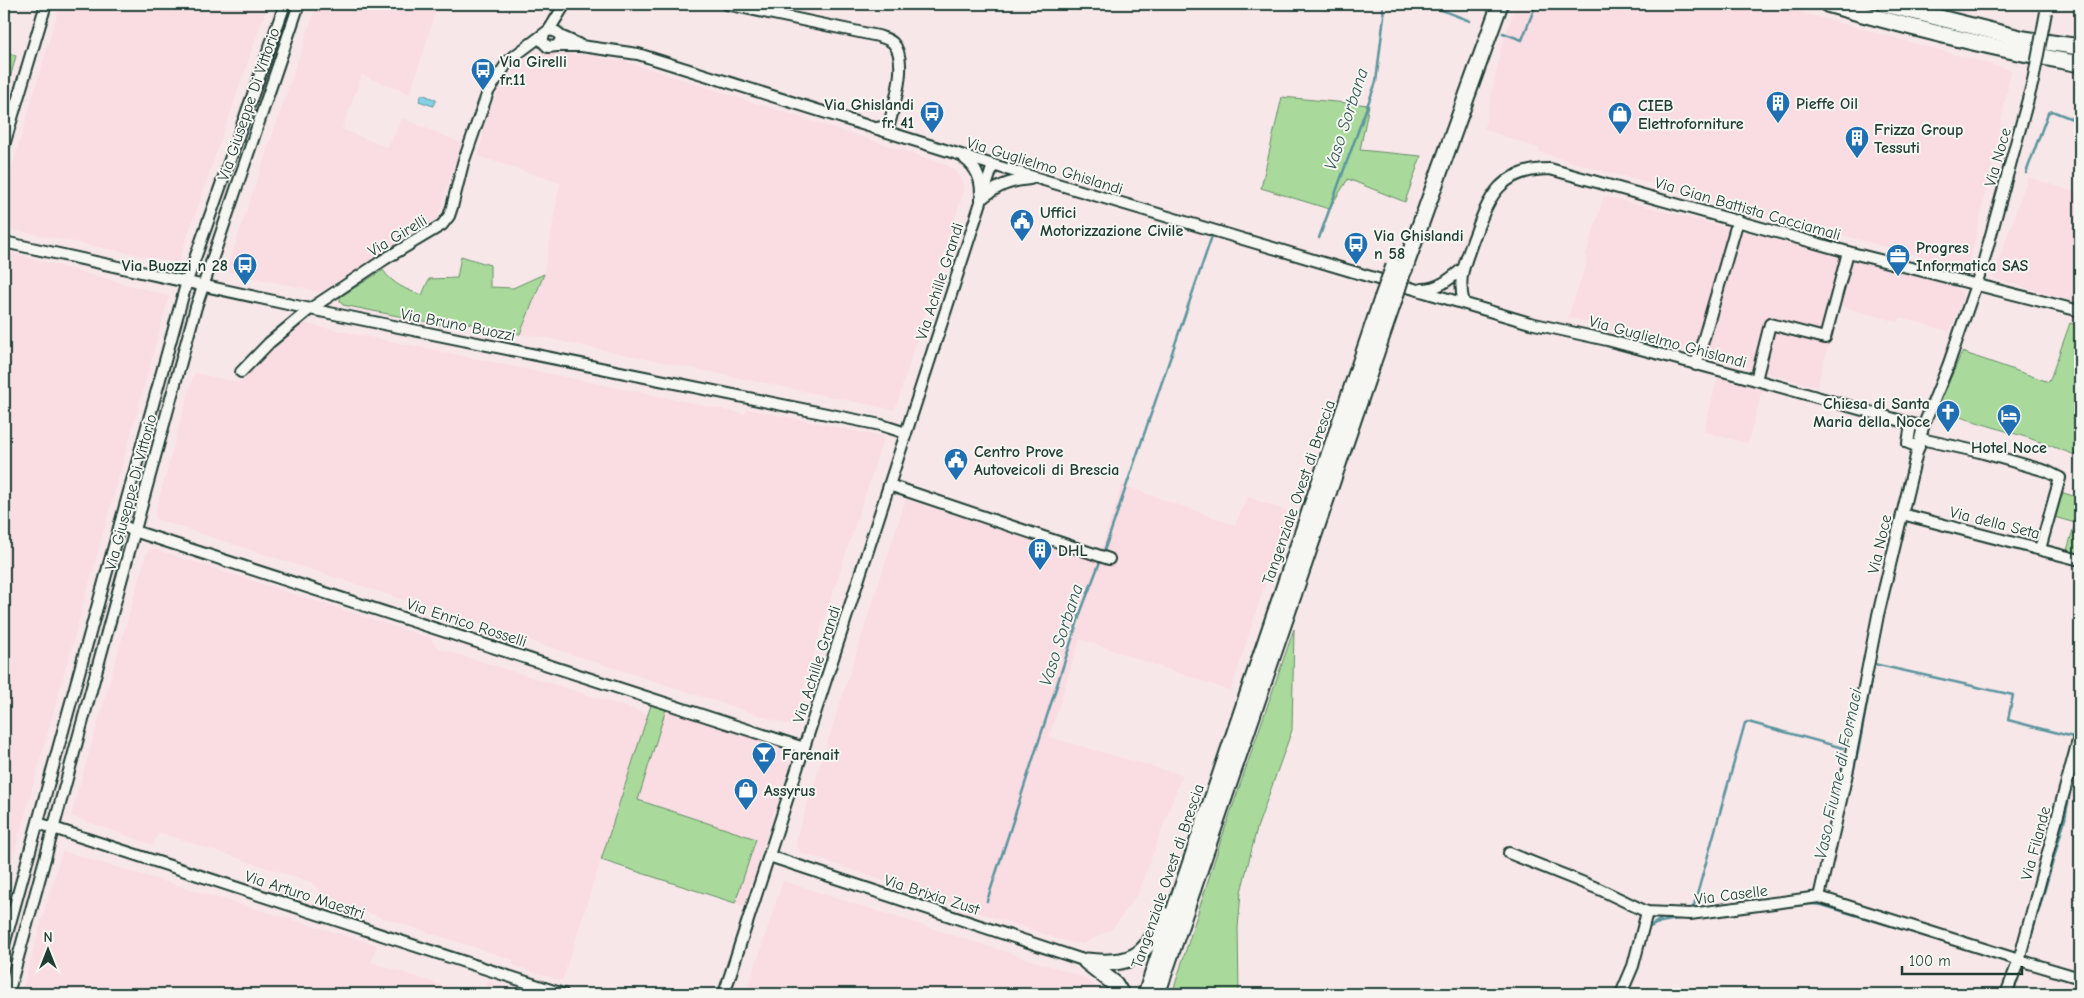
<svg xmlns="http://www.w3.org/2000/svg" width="2084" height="998" font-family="'Comic Neue',sans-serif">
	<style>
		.built { fill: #fadce3 }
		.green { fill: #a9da9b; stroke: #648c68 }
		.water { fill: #85d0e5; stroke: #5c959e }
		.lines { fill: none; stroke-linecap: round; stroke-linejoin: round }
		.stream { stroke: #5c959e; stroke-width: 2.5 }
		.minor-casing { stroke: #1f3d34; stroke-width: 14 }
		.highway-casing { stroke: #1f3d34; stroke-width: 19 }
		.minor { stroke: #f6f6f2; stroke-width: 10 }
		.highway { stroke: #f6f6f2; stroke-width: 15 }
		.minor-bridge-casing { stroke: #1f3d34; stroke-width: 14; stroke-linecap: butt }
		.highway-bridge-casing { stroke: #1f3d34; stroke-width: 19; stroke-linecap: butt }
		.minor-bridge { stroke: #f6f6f2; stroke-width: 10 }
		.highway-bridge { stroke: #f6f6f2; stroke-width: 15 }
		.labels { text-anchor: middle; stroke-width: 4; stroke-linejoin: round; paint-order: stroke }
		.poi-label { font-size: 16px; font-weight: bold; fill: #1f3d34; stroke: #f6f6f2; text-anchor: start }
		.street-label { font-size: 16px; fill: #1f3d34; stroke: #f6f6f2 }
		.water-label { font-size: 18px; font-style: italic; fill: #335a57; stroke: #f6f6f2 }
	</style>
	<rect width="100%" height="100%" fill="#f8e7e9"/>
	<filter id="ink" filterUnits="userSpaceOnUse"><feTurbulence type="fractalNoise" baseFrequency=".02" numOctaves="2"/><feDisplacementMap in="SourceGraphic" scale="10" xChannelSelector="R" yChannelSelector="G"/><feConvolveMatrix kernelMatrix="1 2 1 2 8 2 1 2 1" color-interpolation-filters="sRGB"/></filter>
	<g filter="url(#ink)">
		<g class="built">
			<polygon points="60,4 268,4 178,263 4,228 4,195"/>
			<polygon points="317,4 438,4 410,94 362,75 342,129 388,148 402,118 461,143 438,218 320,292 226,271"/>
			<polygon points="1516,4 1778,4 1811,15 2011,70 2000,129 1968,269 1596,169 1539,152 1540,149 1484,129 1501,49"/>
			<polygon points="534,52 589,55 620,62 621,60 945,164 953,169 961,177 964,190 895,410 531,335 520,334 544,274 560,183 478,156 488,115 499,89 518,64"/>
			<polygon points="2028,177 2080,194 2080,303 1993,278"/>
			<polygon points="1604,196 1953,286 1961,291 1963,299 1949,332 1901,317 1899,322 1839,306 1817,387 1568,317 1587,263 1586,255"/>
			<polygon points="4,251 169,296 4,890"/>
			<polygon points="302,323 745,414 747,409 884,437 820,632 792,726 156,519 155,513 194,373 239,383 263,357"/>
			<polygon points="1718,376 1763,387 1748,443 1704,432"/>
			<polygon points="1122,485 1235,525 1247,497 1288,511 1231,691 1080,639 1049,737 1182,775 1138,894 1112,929 1083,944 1065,941 802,853 798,849 796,839 906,499 1099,563 1101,549"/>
			<polygon points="154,549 430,638 438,648 648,714 651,705 782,747 790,763 744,906 601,860 562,981 513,965 514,960 328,900 311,882 158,832 153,845 71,816 146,555 149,550"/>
			<polygon points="62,851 377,945 371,962 469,994 21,994"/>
			<polygon points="783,881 1081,976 1107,994 746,994"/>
			<polygon points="487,981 527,994 484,994"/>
		</g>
		<g class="green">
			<polygon points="4,52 16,56 4,101"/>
			<polygon points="1282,97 1369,105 1360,150 1421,156 1405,202 1348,179 1329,209 1261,188"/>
			<path d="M461 256 490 265V287L513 288 544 274 520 334 444 318 443 325 343 305 340 301V297L383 270C391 283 408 291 422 295L429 279 457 278Z"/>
			<polygon points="2070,323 2080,326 2080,450 2078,456 2029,438 1937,410 1962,352 2049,382"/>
			<polygon points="2060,492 2080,498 2080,558 2066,554 2075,523 2051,516"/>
			<polygon points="1294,629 1292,730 1257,828 1241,892 1238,928 1239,994 1172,994 1220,843"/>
			<polygon points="651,705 666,709 638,800 756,839 735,903 601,860"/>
		</g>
		<polygon class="water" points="422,94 436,100 433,106 419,101"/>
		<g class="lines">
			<g class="stream">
				<polyline points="1426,4 1470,21"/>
				<polyline points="1503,33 1522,40 1536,4"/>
				<polyline points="2026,173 2048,113 2052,111 2080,122"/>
				<polyline points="1319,238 1376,82 1384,16 1382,4"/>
				<polyline points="1103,554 1212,236"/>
				<polyline points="1846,741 1861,675"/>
				<polyline points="2073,778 2080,778"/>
				<polyline points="1841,821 1858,752 1874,664 2013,695 2008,720 2077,738"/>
				<polyline points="987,901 1081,611 1101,559"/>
				<polyline points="1693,909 1745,723 1748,722 1843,748"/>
				<polyline points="1767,909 1812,904 1822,905 1987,955"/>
				<polyline points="1650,926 1663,918"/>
				<path d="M1646 931C1653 921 1673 920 1685 918"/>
				<polyline points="2026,955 2065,819 2072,780"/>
				<polyline points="2011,994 2017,979"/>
			</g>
			<defs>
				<g id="minor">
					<path d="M726 4 878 36C883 38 889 39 893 43 909 60 894 105 889 125L877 128"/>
					<polyline points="549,30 565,4"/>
					<polyline points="543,36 543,42 548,47 557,46 560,41"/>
					<polyline points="557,46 581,46 638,54 993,165 1381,280"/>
					<polyline points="4,145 46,4"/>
					<path d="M965 159C977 168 981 179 981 193"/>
					<path d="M981 199C998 186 1008 181 1030 179"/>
					<polyline points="4,242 310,309 881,425 906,433"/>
					<polyline points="1404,286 1530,323 1607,340 1756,380 1923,427"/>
					<path d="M1422 289C1438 289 1450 279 1461 270"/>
					<path d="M1464 303C1457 277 1465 264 1473 240 1489 198 1498 169 1550 169L1848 252 2080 311"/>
					<polyline points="1696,365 1738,220"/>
					<polyline points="241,372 269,343 310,309 385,259 442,225 449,216 452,207 463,163 488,92 509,60 549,30 557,32 560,36 578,44"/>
					<polyline points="1756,380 1770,324 1825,338 1848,252"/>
					<polyline points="1911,424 1908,443 1919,447"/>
					<polyline points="1921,439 1980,452 2046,471 2060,478 2040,549"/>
					<polyline points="889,485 1109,559"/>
					<polyline points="1902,514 2080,560"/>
					<polyline points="120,524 134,531 804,748"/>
					<polyline points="2080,733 2019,960 2080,978"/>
					<polyline points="38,823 563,994"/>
					<polyline points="1509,853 1599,889 1647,912 1690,914 1819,897"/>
					<polyline points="769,856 1086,961"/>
					<polyline points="4,945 187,281 285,4"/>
					<polyline points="8,994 196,307 299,4"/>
					<polyline points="724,994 993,165"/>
					<polyline points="1621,994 1633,966 1647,912"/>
					<polyline points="2006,994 2019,960 1819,897 1848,769 1878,615 1923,427 1948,366 1983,264 2033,81"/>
				</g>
				<g id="highway">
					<path d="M1827 4C1911 28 1995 49 2080 64"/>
					<polyline points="1884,4 2024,39 2080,47"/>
					<polyline points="1404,270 1500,4"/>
					<path d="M1086 961C1130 966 1147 958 1163 915"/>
					<polyline points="1087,962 1115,984 1121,994"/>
					<polyline points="1146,994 1382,299"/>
					<polyline points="1157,994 1393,303"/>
				</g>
			</defs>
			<use href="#minor" class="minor-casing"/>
			<use href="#highway" class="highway-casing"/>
			<use href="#minor" class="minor"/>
			<use href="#highway" class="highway"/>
			<defs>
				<polyline id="minor-bridge" points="2033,81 2046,12"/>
				<g id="highway-bridge">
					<polyline points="1382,299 1394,266"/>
					<polyline points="1393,303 1403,271"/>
				</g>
			</defs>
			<use href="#minor-bridge" class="minor-bridge-casing"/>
			<use href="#highway-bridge" class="highway-bridge-casing"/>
			<use href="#minor-bridge" class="minor-bridge"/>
			<use href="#highway-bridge" class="highway-bridge"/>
		</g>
	</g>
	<defs>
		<symbol id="bus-pin" viewBox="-11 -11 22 30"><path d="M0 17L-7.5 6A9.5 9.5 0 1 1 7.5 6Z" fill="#1f6fb2" stroke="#f6f6f2"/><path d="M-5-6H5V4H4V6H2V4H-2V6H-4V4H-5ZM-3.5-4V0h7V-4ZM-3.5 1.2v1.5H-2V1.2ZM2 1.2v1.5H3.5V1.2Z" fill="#fff"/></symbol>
		<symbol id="building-pin" viewBox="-11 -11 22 30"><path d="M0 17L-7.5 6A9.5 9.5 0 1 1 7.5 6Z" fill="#1f6fb2" stroke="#f6f6f2"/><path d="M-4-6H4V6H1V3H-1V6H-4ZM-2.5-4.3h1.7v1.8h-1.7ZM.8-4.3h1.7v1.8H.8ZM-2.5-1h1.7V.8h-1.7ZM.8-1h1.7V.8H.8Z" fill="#fff"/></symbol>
		<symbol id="shop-pin" viewBox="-11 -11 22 30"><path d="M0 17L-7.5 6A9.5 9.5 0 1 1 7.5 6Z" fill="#1f6fb2" stroke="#f6f6f2"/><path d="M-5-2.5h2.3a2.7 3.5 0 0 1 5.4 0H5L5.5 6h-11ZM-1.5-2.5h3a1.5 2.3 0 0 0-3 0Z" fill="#fff"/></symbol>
		<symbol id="civic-pin" viewBox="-11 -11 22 30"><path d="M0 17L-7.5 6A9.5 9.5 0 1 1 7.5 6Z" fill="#1f6fb2" stroke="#f6f6f2"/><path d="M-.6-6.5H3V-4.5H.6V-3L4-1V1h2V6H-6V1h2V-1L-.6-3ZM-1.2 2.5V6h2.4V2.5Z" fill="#fff"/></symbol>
		<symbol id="office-pin" viewBox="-11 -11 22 30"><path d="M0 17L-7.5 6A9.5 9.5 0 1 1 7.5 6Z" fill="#1f6fb2" stroke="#f6f6f2"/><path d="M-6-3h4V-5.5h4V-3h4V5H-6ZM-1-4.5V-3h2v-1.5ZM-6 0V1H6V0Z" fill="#fff"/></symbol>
		<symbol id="church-pin" viewBox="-11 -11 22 30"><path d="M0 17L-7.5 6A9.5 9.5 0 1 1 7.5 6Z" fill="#1f6fb2" stroke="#f6f6f2"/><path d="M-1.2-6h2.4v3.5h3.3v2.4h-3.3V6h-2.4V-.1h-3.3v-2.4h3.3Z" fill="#fff"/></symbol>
		<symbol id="hotel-pin" viewBox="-11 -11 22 30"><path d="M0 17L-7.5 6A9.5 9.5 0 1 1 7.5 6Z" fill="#1f6fb2" stroke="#f6f6f2"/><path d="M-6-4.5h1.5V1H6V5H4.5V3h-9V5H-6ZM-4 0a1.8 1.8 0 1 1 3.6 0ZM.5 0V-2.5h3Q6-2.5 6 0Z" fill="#fff"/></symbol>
		<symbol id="bar-pin" viewBox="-11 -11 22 30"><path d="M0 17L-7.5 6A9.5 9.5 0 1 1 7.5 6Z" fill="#1f6fb2" stroke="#f6f6f2"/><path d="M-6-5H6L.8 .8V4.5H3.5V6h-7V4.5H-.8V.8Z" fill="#fff"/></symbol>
	</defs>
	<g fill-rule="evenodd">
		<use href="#bus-pin" x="469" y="56" width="28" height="38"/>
		<use href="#building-pin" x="1764" y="89" width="28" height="38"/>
		<use href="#bus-pin" x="918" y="99" width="28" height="38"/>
		<use href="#shop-pin" x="1606" y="100" width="28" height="38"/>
		<use href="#building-pin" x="1843" y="124" width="28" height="38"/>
		<use href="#civic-pin" x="1008" y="207" width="28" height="38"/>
		<use href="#bus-pin" x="1342" y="230" width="28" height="38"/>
		<use href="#office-pin" x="1884" y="242" width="28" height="38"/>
		<use href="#bus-pin" x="231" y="251" width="28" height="38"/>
		<use href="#church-pin" x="1934" y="398" width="28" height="38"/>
		<use href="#hotel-pin" x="1995" y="402" width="28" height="38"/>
		<use href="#civic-pin" x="942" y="446" width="28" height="38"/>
		<use href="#building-pin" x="1026" y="536" width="28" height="38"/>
		<use href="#bar-pin" x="750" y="740" width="28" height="38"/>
		<use href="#shop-pin" x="732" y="776" width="28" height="38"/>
	</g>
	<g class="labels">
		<g class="poi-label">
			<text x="500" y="67">Via Girelli<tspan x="500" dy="18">fr.11</tspan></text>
			<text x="1796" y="109">Pieffe Oil</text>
			<text x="914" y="110" text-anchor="end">Via Ghislandi<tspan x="914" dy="18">fr. 41</tspan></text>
			<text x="1638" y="111">CIEB<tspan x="1638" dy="18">Elettroforniture</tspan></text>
			<text x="1874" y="135">Frizza Group<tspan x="1874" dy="18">Tessuti</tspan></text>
			<text x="1040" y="218">Uffici<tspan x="1040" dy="18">Motorizzazione Civile</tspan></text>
			<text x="1374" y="241">Via Ghislandi<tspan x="1374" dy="18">n 58</tspan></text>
			<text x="1916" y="253">Progres<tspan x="1916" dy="18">Informatica SAS</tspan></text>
			<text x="228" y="271" text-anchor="end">Via Buozzi n 28</text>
			<text x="1930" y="409" text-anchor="end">Chiesa di Santa<tspan x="1930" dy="18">Maria della Noce</tspan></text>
			<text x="2009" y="453" text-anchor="middle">Hotel Noce</text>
			<text x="974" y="457">Centro Prove<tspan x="974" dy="18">Autoveicoli di Brescia</tspan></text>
			<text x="1058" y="556">DHL</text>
			<text x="782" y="760">Farenait</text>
			<text x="764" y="796">Assyrus</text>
		</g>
		<g class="street-label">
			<text transform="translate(248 104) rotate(-71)" y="6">Via Giuseppe Di Vittorio</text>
			<text transform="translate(1997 157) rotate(-74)" y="6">Via Noce</text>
			<text transform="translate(1045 165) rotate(17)" y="6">Via Guglielmo Ghislandi</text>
			<text transform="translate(1748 208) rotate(16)" y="6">Via Gian Battista Cacciamali</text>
			<text transform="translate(397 235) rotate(-31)" y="6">Via Girelli</text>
			<text transform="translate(939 281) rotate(-72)" y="6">Via Achille Grandi</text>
			<text transform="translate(458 324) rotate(11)" y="6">Via Bruno Buozzi</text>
			<text transform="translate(1668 341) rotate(15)" y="6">Via Guglielmo Ghislandi</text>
			<text transform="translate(130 492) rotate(-75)" y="6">Via Giuseppe Di Vittorio</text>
			<text transform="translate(1298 492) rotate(-71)" y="6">Tangenziale Ovest di Brescia</text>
			<text transform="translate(1995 522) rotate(14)" y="6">Via della Seta</text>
			<text transform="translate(1879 544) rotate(-77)" y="6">Via Noce</text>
			<text transform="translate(467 622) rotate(18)" y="6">Via Enrico Rosselli</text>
			<text transform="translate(816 664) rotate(-72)" y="6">Via Achille Grandi</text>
			<text transform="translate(2035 843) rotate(-75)" y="6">Via Filande</text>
			<text transform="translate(1167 876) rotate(-71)" y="6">Tangenziale Ovest di Brescia</text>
			<text transform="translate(305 894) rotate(18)" y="6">Via Arturo Maestri</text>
			<text transform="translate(932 894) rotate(18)" y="6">Via Brixia Zust</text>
			<text transform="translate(1731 894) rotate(-7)" y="6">Via Caselle</text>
		</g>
		<g class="water-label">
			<text transform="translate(1346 119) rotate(-72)" y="6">Vaso Sorbana</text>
			<text transform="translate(1061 635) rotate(-72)" y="6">Vaso Sorbana</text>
			<text transform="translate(1838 774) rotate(-78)" y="6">Vaso Fiume di Fornaci</text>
		</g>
	</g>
	<rect width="2084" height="998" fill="none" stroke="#f6f6f2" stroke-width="20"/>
	<rect x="10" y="10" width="2064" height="978" fill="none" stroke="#1f3d34" stroke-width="2" filter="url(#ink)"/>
	<g transform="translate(48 950)" stroke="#f6f6f2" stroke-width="4" paint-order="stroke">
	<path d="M0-4L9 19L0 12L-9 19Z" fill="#1f3d34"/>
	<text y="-8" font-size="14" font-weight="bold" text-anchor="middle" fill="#1f3d34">N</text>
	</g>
	<path d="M1902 966v8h120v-8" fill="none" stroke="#1f3d34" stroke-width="2.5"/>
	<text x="1909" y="966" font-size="15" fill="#1f3d34" stroke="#f6f6f2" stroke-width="4" paint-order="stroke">100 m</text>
</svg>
